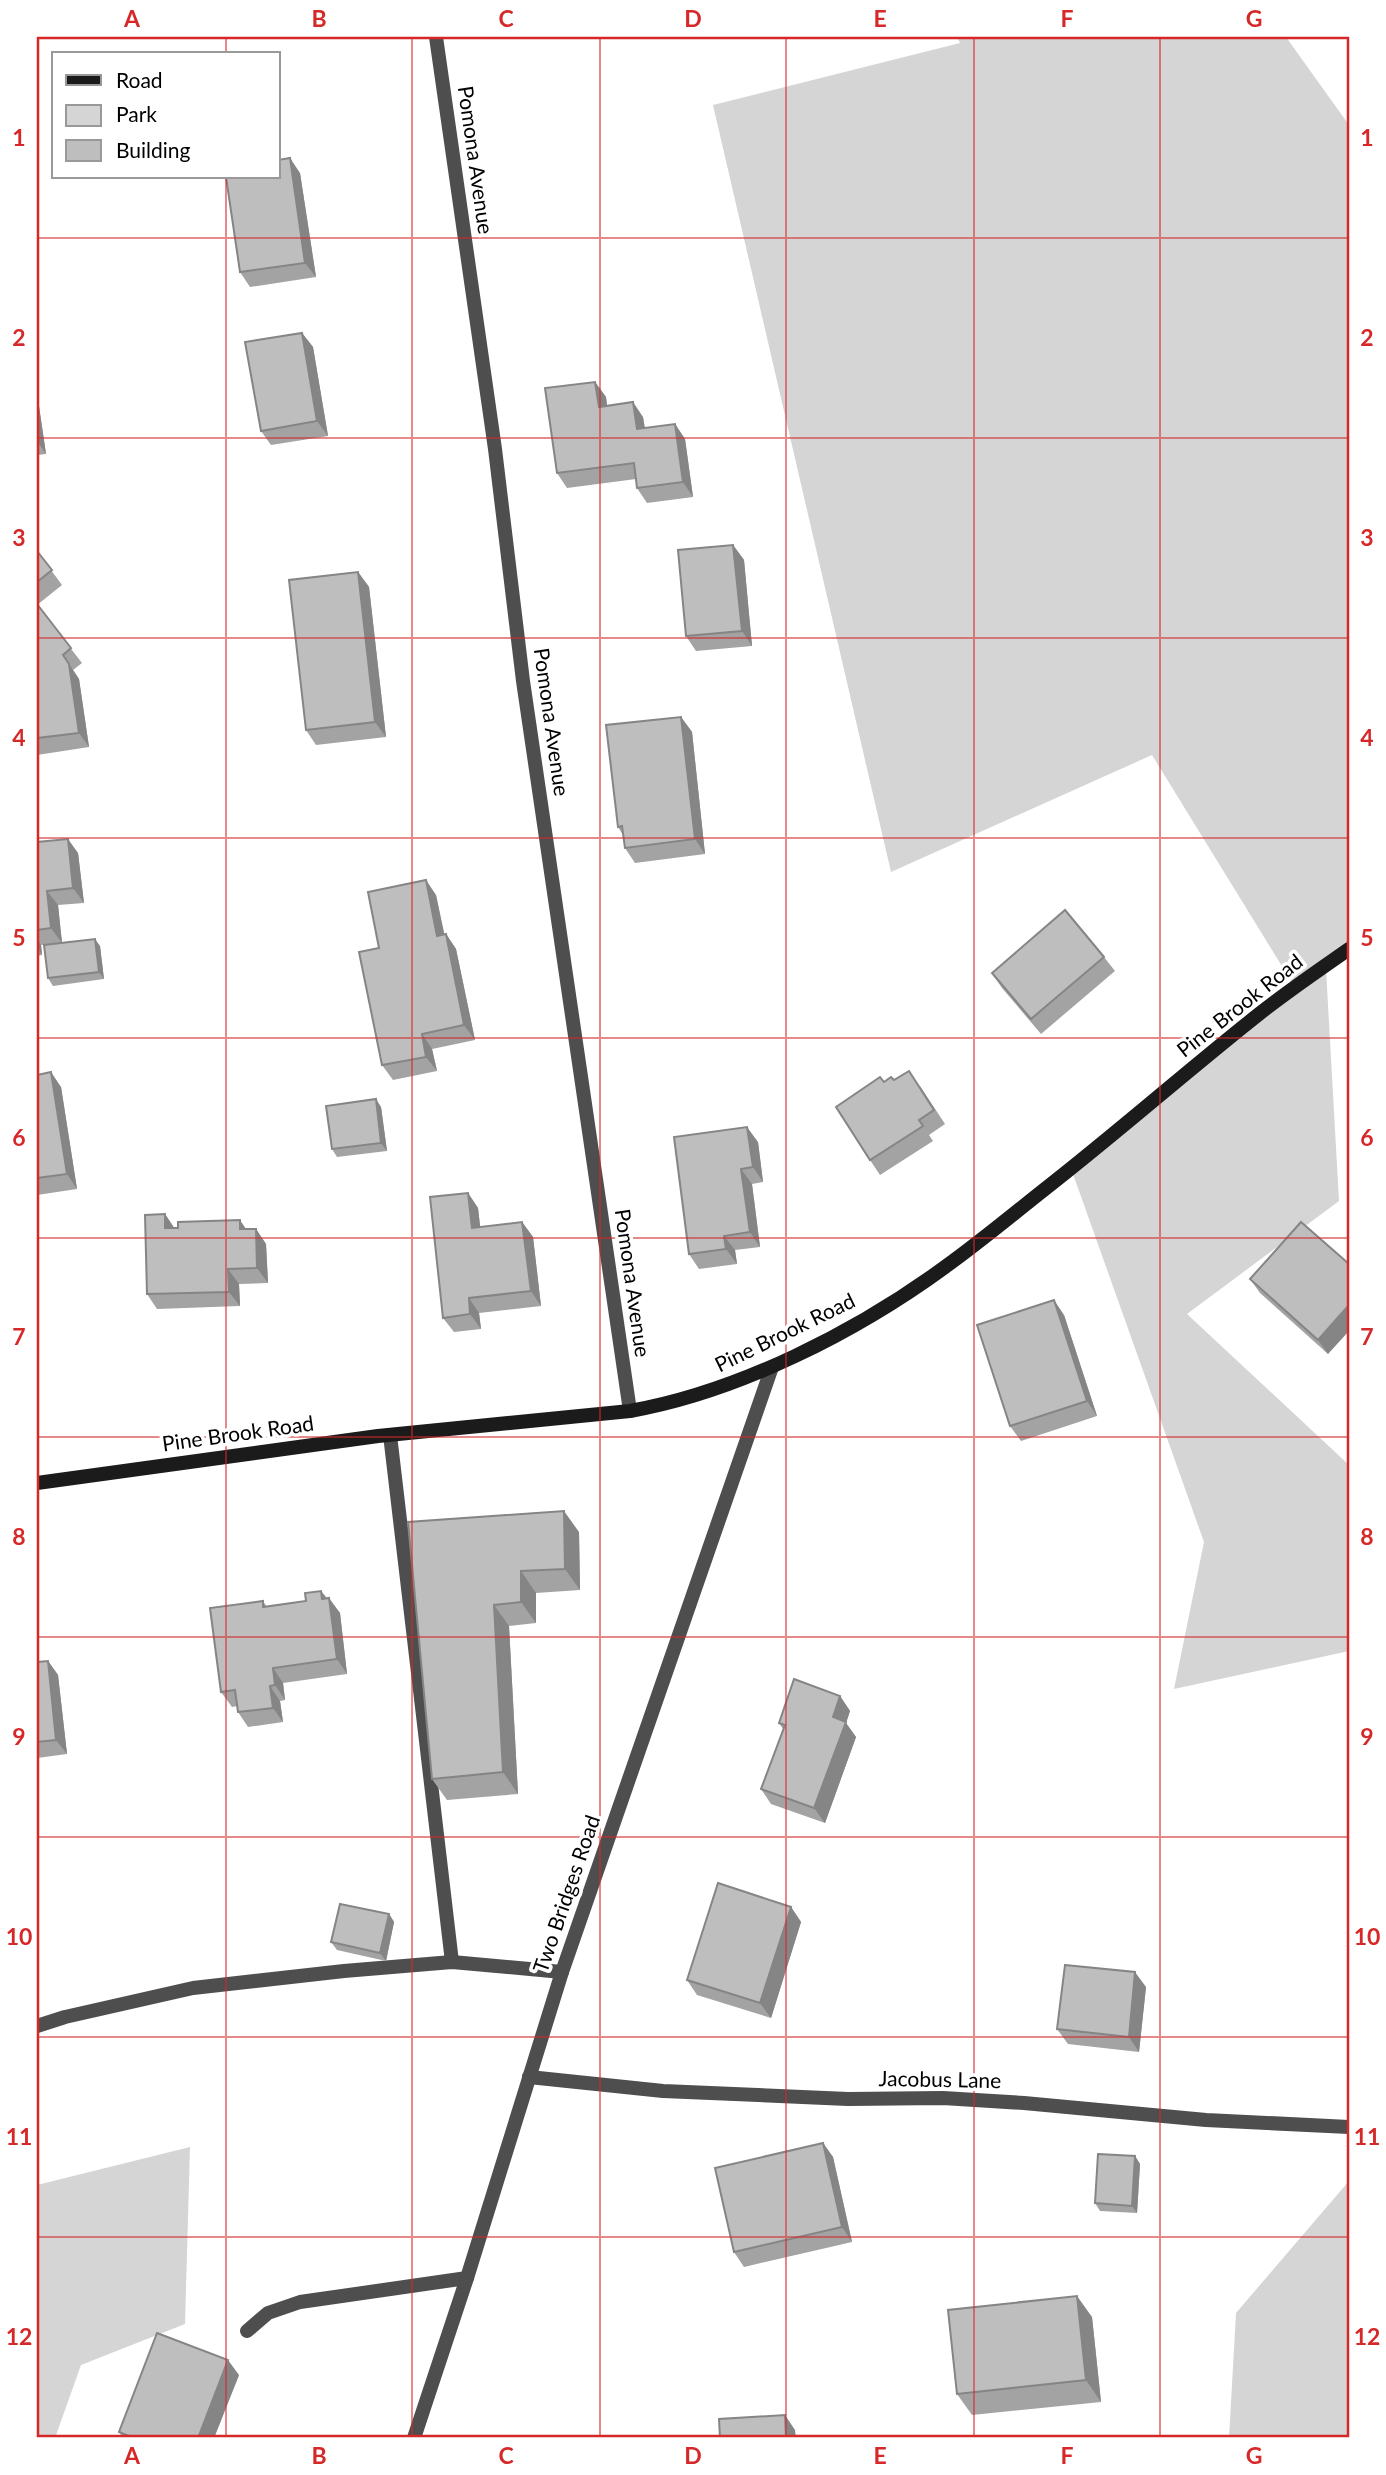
<svg xmlns="http://www.w3.org/2000/svg" width="1386" height="2475" font-family="Lato,sans-serif">
	<style>
		.green { fill: #d5d5d5 }
		.lines { fill: none; stroke-linecap: round; stroke-linejoin: round }
		.lane { stroke: #4e4e4e; stroke-width: 14 }
		.street { stroke: #4e4e4e; stroke-width: 14 }
		.secondary { stroke: #1b1b1b; stroke-width: 14 }
		.wall { fill: #a3a3a3 }
		.shaded-wall { fill: #858585 }
		.building { fill: #bebebe; stroke: #858585; stroke-width: 2 }
		.grid { fill: none; stroke: #d62828; stroke-width: 2; stroke-opacity: 0.55 }
		.labels { text-anchor: middle; stroke-width: 7; stroke-linejoin: round; paint-order: stroke }
		.street-label { font-size: 21px; fill: #000; stroke: #fff }
		.neatline { fill: none; stroke: #d62828; stroke-width: 2.5 }
		.grid-label { font-size: 23px; text-anchor: middle; font-weight: bold; fill: #d62828 }
	</style>
	<rect width="100%" height="100%" fill="#fff"/>
	<g class="green">
		<polygon points="957,37 1286,37 1349,125 1349,952 1326,969 1339,1201 1187,1314 1349,1465 1349,1651 1174,1689 1204,1542 1073,1174 1296,989 1152,755 891,872 713,105 960,43"/>
		<polygon points="190,2147 185,2324 81,2365 55,2438 37,2438 37,2185"/>
		<polygon points="1349,2181 1349,2438 1229,2438 1236,2313"/>
	</g>
	<g class="lines">
		<g class="lane">
			<polyline points="390,1435 452,1962"/>
			<polyline points="37,2026 65,2017 193,1988 344,1971 452,1962 562,1972"/>
			<polyline points="247,2331 268,2313 300,2302 467,2278"/>
		</g>
		<g class="street">
			<polyline points="436,37 495,449 523,681 630,1411"/>
			<polyline points="529,2077 663,2091 848,2099 943,2098 1024,2103 1206,2120 1349,2127"/>
			<polyline points="414,2438 467,2278 562,1972 772,1367"/>
		</g>
		<path class="secondary" d="M37 1483 378 1436 630 1411C738 1392 856 1332 945 1267 980 1242 1012 1215 1045 1189 1118 1132 1187 1071 1259 1014 1288 991 1319 970 1349 949"/>
	</g>
	<g class="wall">
		<polygon points="300,173 316,277 250,287 240,272"/>
		<polygon points="302,333 313,347 328,436 271,445 261,431"/>
		<polygon points="595,382 606,397 607,406 643,417 645,428 675,424 685,439 693,497 647,503 637,488 636,479 567,488 557,473"/>
		<polygon points="37,392 46,454 37,455"/>
		<polygon points="733,545 744,560 752,646 696,651 686,636"/>
		<polygon points="37,551 62,585 37,605 82,663 73,670 79,679 89,747 37,755"/>
		<polygon points="358,572 369,587 386,737 316,745 306,730"/>
		<polygon points="681,717 692,732 705,854 635,863 625,848 623,835 618,827"/>
		<polygon points="37,842 78,853 84,903 58,905 62,943 41,945 42,955 37,956"/>
		<polygon points="436,895 444,935 446,934 456,949 475,1040 432,1049 437,1071 393,1080 382,1065 379,948"/>
		<polygon points="100,946 104,979 53,986 48,978"/>
		<polygon points="1104,957 1115,971 1041,1034 1002,988 992,973"/>
		<polygon points="37,1074 61,1087 77,1189 37,1195"/>
		<polygon points="894,1080 920,1086 945,1124 929,1135 933,1141 880,1175 870,1160 884,1082"/>
		<polygon points="381,1107 387,1151 337,1157 332,1149"/>
		<polygon points="758,1142 763,1182 752,1184 760,1247 735,1250 737,1264 699,1269 689,1254"/>
		<polygon points="468,1193 478,1208 480,1227 522,1222 533,1237 541,1306 479,1313 481,1329 454,1332 443,1318"/>
		<polygon points="165,1214 174,1228 256,1229 266,1244 268,1283 239,1284 240,1306 157,1309 147,1294"/>
		<polygon points="1349,1264 1328,1354 1260,1293 1250,1279"/>
		<polygon points="1064,1315 1097,1416 1021,1441 1010,1426"/>
		<polygon points="408,1522 579,1532 580,1590 536,1593 536,1623 509,1626 518,1794 447,1800 432,1779"/>
		<polygon points="321,1591 340,1613 347,1674 283,1683 285,1700 280,1701 283,1722 248,1727 238,1712 237,1706 232,1707 221,1692 263,1601 267,1607 306,1601"/>
		<polygon points="48,1661 58,1675 67,1754 37,1758 37,1662"/>
		<polygon points="840,1696 850,1711 846,1723 856,1737 825,1823 771,1804 761,1789 783,1729 779,1723"/>
		<polygon points="791,1907 801,1922 771,2018 697,1995 687,1980"/>
		<polygon points="389,1914 394,1922 386,1961 337,1950 331,1942"/>
		<polygon points="1146,1987 1139,2052 1068,2044 1057,2029"/>
		<polygon points="823,2143 833,2157 852,2242 744,2267 734,2252"/>
		<polygon points="1135,2156 1140,2164 1137,2213 1100,2211 1095,2203"/>
		<polygon points="1092,2317 1101,2402 972,2415 957,2394"/>
		<polygon points="239,2375 214,2438 123,2438 119,2432"/>
	</g>
	<g class="shaded-wall">
		<polygon points="290,158 300,173 316,277 305,263"/>
		<polygon points="302,333 313,347 328,436 317,421"/>
		<polygon points="595,382 606,397 609,421 599,407"/>
		<polygon points="37,392 37,393 46,454 37,441"/>
		<polygon points="633,402 643,417 647,444 637,429"/>
		<polygon points="675,424 685,439 693,497 683,482"/>
		<polygon points="733,545 744,560 752,646 742,631"/>
		<polygon points="358,572 369,587 386,737 375,722"/>
		<polygon points="69,664 79,679 89,747 79,733"/>
		<polygon points="681,717 692,732 705,854 695,839"/>
		<polygon points="68,839 78,853 84,903 73,888"/>
		<polygon points="426,880 436,895 448,951 437,936"/>
		<polygon points="47,891 58,905 62,943 51,928"/>
		<polygon points="446,934 456,949 475,1040 464,1025"/>
		<polygon points="37,939 41,945 42,955 37,947"/>
		<polygon points="95,939 100,946 104,979 99,972"/>
		<polygon points="422,1034 432,1049 437,1071 426,1057"/>
		<polygon points="51,1072 61,1087 77,1189 67,1174"/>
		<polygon points="376,1099 381,1107 387,1151 381,1143"/>
		<polygon points="747,1127 758,1142 763,1182 753,1167"/>
		<polygon points="741,1169 752,1184 760,1247 750,1232"/>
		<polygon points="468,1193 478,1208 482,1242 472,1228"/>
		<polygon points="165,1214 175,1229 165,1228"/>
		<polygon points="240,1220 250,1235 240,1229"/>
		<polygon points="522,1222 533,1237 541,1306 531,1291"/>
		<polygon points="256,1229 266,1244 268,1283 257,1268"/>
		<polygon points="724,1236 735,1250 737,1264 726,1249"/>
		<polygon points="228,1269 239,1284 240,1306 229,1292"/>
		<polygon points="469,1298 479,1313 481,1329 470,1314"/>
		<polygon points="1054,1300 1064,1315 1097,1416 1087,1401"/>
		<polygon points="1349,1305 1349,1331 1328,1354 1318,1340"/>
		<polygon points="564,1511 579,1532 580,1590 565,1569"/>
		<polygon points="521,1571 536,1593 536,1623 521,1602"/>
		<polygon points="321,1591 330,1604 329,1598 340,1613 347,1674 337,1659"/>
		<polygon points="494,1605 509,1626 518,1794 503,1772"/>
		<polygon points="48,1661 58,1675 67,1754 56,1740"/>
		<polygon points="273,1668 283,1683 285,1700 275,1685"/>
		<polygon points="270,1686 280,1701 283,1722 273,1708"/>
		<polygon points="840,1696 850,1711 846,1723 856,1737 825,1823 814,1808 833,1717"/>
		<polygon points="791,1907 801,1922 771,2018 760,2003"/>
		<polygon points="389,1914 394,1922 386,1961 380,1953"/>
		<polygon points="1135,1972 1146,1987 1139,2052 1129,2037"/>
		<polygon points="823,2143 833,2157 852,2242 842,2227"/>
		<polygon points="1135,2156 1140,2164 1137,2213 1132,2206"/>
		<polygon points="1077,2296 1092,2317 1101,2402 1086,2380"/>
		<polygon points="228,2360 239,2375 214,2438 198,2438"/>
		<polygon points="785,2415 795,2430 796,2438 786,2438"/>
	</g>
	<g class="building">
		<polygon points="290,158 305,263 240,272 226,177 278,177 278,160"/>
		<polygon points="302,333 317,421 261,431 245,342"/>
		<polygon points="595,382 599,407 633,402 637,429 675,424 683,482 637,488 634,463 557,473 545,388"/>
		<polygon points="733,545 742,631 686,636 678,550"/>
		<polygon points="37,551 52,570 37,582"/>
		<polygon points="358,572 375,722 306,730 289,580"/>
		<polygon points="37,604 71,648 63,655 69,664 79,733 37,738"/>
		<polygon points="681,717 695,839 625,848 622,826 618,827 606,725"/>
		<polygon points="68,839 73,888 47,891 51,928 37,930 37,842"/>
		<polygon points="426,880 437,936 446,934 464,1025 422,1034 426,1057 382,1065 359,952 379,948 368,892"/>
		<polygon points="1065,910 1104,957 1031,1019 992,973"/>
		<polygon points="95,939 99,972 48,978 44,945"/>
		<polygon points="909,1071 934,1110 919,1120 923,1126 870,1160 836,1107 880,1077 884,1082 891,1077 894,1080"/>
		<polygon points="51,1072 67,1174 37,1178 37,1075"/>
		<polygon points="376,1099 381,1143 332,1149 326,1106"/>
		<polygon points="747,1127 753,1167 741,1169 750,1232 724,1236 726,1249 689,1254 674,1137"/>
		<polygon points="468,1193 472,1228 522,1222 531,1291 469,1298 470,1314 443,1318 430,1197"/>
		<polygon points="165,1214 165,1228 178,1228 178,1222 240,1220 240,1229 256,1229 257,1268 228,1269 229,1292 147,1294 145,1215"/>
		<polygon points="1301,1222 1349,1264 1349,1305 1318,1340 1250,1279"/>
		<polygon points="1054,1300 1087,1401 1010,1426 977,1325"/>
		<polygon points="564,1511 565,1569 521,1571 521,1602 494,1605 503,1772 432,1779 408,1522"/>
		<polygon points="321,1591 322,1599 329,1598 337,1659 273,1668 275,1685 270,1686 273,1708 238,1712 235,1690 221,1692 210,1608 263,1601 263,1607 306,1601 305,1593"/>
		<polygon points="48,1661 56,1740 37,1742 37,1662"/>
		<polygon points="794,1679 840,1696 833,1717 846,1722 814,1808 761,1789 785,1725 779,1723"/>
		<polygon points="718,1883 791,1907 760,2003 687,1980"/>
		<polygon points="340,1904 389,1914 380,1953 331,1942"/>
		<polygon points="1065,1965 1135,1972 1129,2037 1057,2029"/>
		<polygon points="823,2143 842,2227 734,2252 715,2168"/>
		<polygon points="1098,2154 1135,2156 1132,2206 1095,2203"/>
		<polygon points="1077,2296 1086,2380 957,2394 948,2310"/>
		<polygon points="157,2333 228,2360 198,2438 134,2438 119,2432"/>
		<polygon points="785,2415 786,2438 720,2438 719,2419"/>
	</g>
	<path class="grid" d="M226 37V54M412 37V2438M600 37V2438M786 37V2438M974 37V2438M1160 37V2438M226 177V2438M37 238H1349M37 438H1349M37 638H1349M37 838H1349M37 1038H1349M37 1238H1349M37 1437H1349M37 1637H1349M37 1837H1349M37 2037H1349M37 2237H1349"/>
	<g class="labels">
		<g class="street-label">
			<text transform="translate(475 160) rotate(82)" y="7">Pomona Avenue</text>
			<text transform="translate(551 722) rotate(82)" y="7">Pomona Avenue</text>
			<text transform="translate(1240 1006) rotate(-38)" y="7">Pine Brook Road</text>
			<text transform="translate(632 1283) rotate(82)" y="7">Pomona Avenue</text>
			<text transform="translate(785 1333) rotate(-26)" y="7">Pine Brook Road</text>
			<text transform="translate(238 1434) rotate(-8)" y="7">Pine Brook Road</text>
			<text transform="translate(567 1894) rotate(-71)" y="7">Two Bridges Road</text>
			<text transform="translate(940 2080) rotate(1)" y="7">Jacobus Lane</text>
		</g>
	</g>
	<rect width="1386" height="2475" fill="none" stroke="#ffffff" stroke-width="77"/>
	<rect x="52" y="52" width="228" height="126" fill="#ffffff" stroke="#999999" stroke-width="2"/>
	<rect x="66" y="75" width="35" height="10" fill="#1b1b1b" stroke="#999999" stroke-width="2"/>
	<text x="116" y="88" font-size="21" fill="#000000">Road</text>
	<rect x="66" y="105" width="35" height="21" fill="#d5d5d5" stroke="#999999" stroke-width="2"/>
	<text x="116" y="122" font-size="21" fill="#000000">Park</text>
	<rect x="66" y="140" width="35" height="21" fill="#bebebe" stroke="#999999" stroke-width="2"/>
	<text x="116" y="158" font-size="21" fill="#000000">Building</text>
	<rect x="38" y="38" width="1310" height="2398" class="neatline"/>
	<g class="grid-label">
		<text x="132" y="27">A</text>
		<text x="319" y="27">B</text>
		<text x="506" y="27">C</text>
		<text x="693" y="27">D</text>
		<text x="880" y="27">E</text>
		<text x="1067" y="27">F</text>
		<text x="1254" y="27">G</text>
		<text x="19" y="146">1</text>
		<text x="1367" y="146">1</text>
		<text x="19" y="346">2</text>
		<text x="1367" y="346">2</text>
		<text x="19" y="546">3</text>
		<text x="1367" y="546">3</text>
		<text x="19" y="746">4</text>
		<text x="1367" y="746">4</text>
		<text x="19" y="946">5</text>
		<text x="1367" y="946">5</text>
		<text x="19" y="1146">6</text>
		<text x="1367" y="1146">6</text>
		<text x="19" y="1345">7</text>
		<text x="1367" y="1345">7</text>
		<text x="19" y="1545">8</text>
		<text x="1367" y="1545">8</text>
		<text x="19" y="1745">9</text>
		<text x="1367" y="1745">9</text>
		<text x="19" y="1945">10</text>
		<text x="1367" y="1945">10</text>
		<text x="19" y="2145">11</text>
		<text x="1367" y="2145">11</text>
		<text x="19" y="2345">12</text>
		<text x="1367" y="2345">12</text>
		<text x="132" y="2464">A</text>
		<text x="319" y="2464">B</text>
		<text x="506" y="2464">C</text>
		<text x="693" y="2464">D</text>
		<text x="880" y="2464">E</text>
		<text x="1067" y="2464">F</text>
		<text x="1254" y="2464">G</text>
	</g>
</svg>
